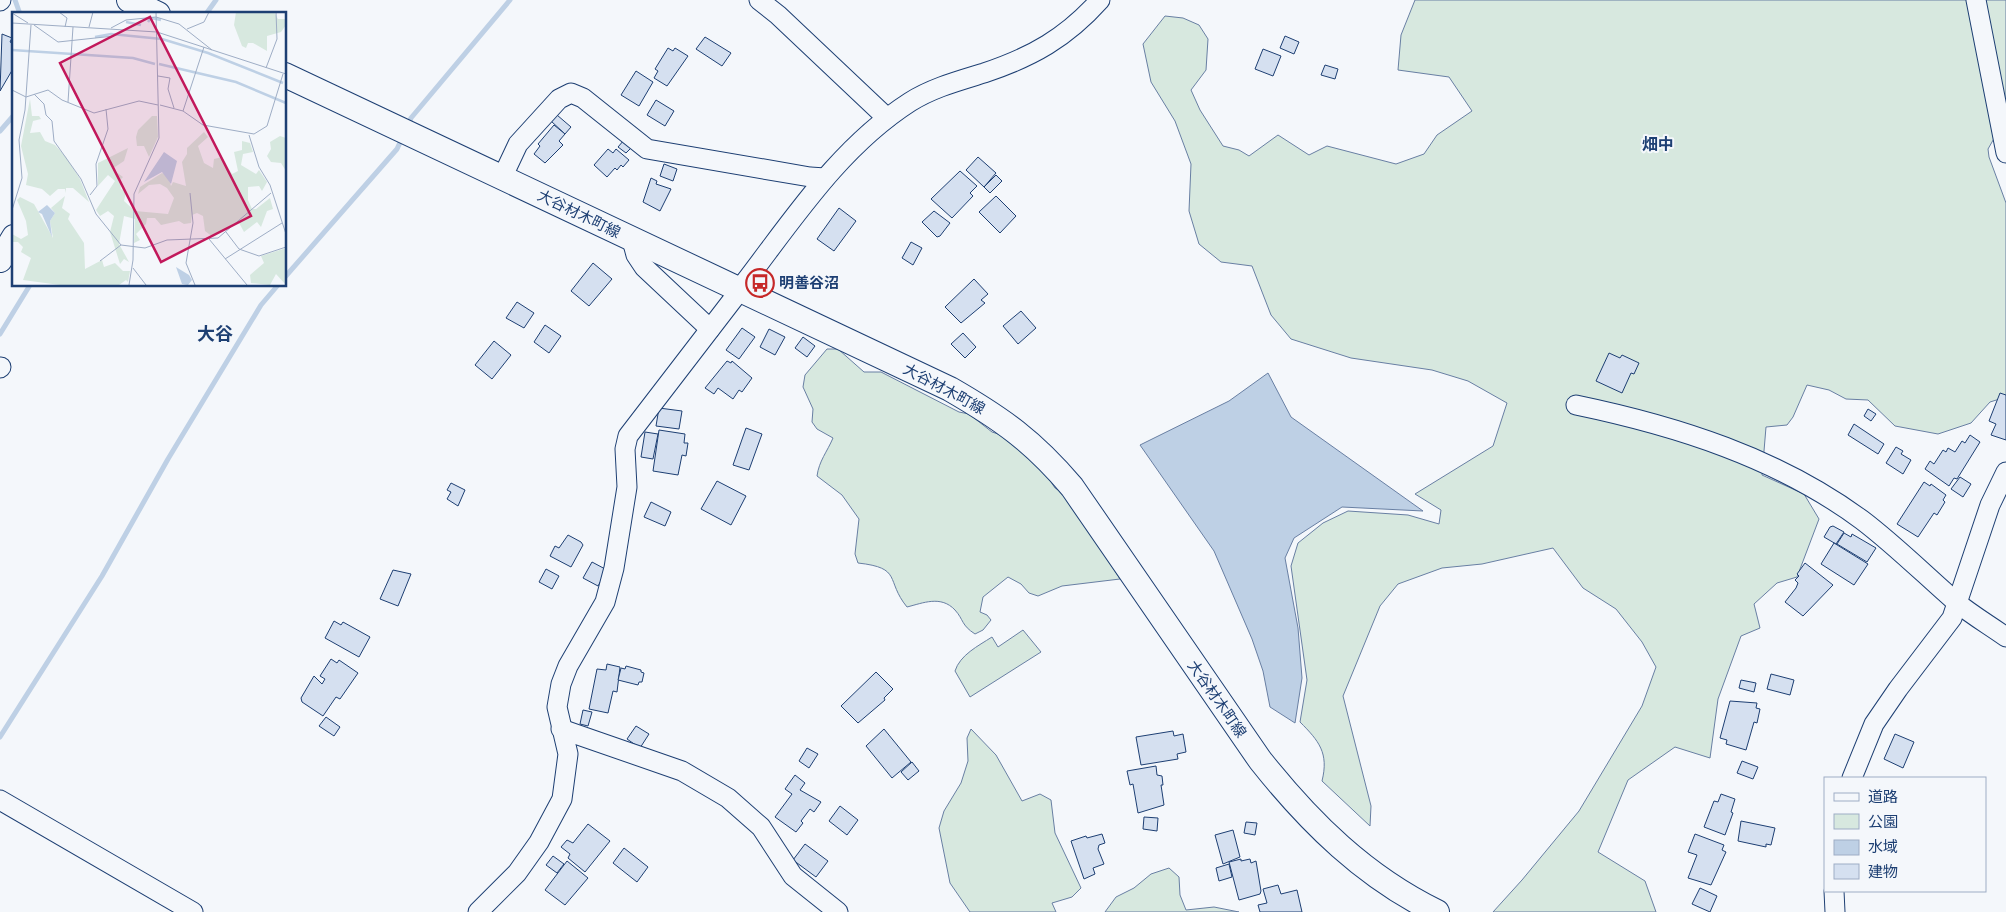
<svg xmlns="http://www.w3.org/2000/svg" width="2006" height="912" font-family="'IBM Plex Serif','Noto Sans JP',serif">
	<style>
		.green { fill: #d7e8df; stroke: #687fa3 }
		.water { fill: #bed0e5; stroke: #687fa3 }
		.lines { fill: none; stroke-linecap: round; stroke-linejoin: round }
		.stream { stroke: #bed0e5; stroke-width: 5 }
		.building { fill: #d5e0f0; stroke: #1d3f73 }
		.minor-casing { stroke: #1d3f73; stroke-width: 21 }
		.major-casing { stroke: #1d3f73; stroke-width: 26 }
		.minor { stroke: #f4f7fb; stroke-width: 19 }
		.major { stroke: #f4f7fb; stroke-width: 24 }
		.labels { text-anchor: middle; stroke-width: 4; stroke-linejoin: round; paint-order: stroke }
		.street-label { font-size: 15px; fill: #1d3f73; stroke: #f4f7fb }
		.poi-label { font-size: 15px; font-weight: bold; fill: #1d3f73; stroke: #f4f7fb; text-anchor: start }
		.neighbourhood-label { font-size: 16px; font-weight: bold; fill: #1d3f73; stroke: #f4f7fb }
		.quarter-label { font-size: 18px; font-weight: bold; fill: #1d3f73; stroke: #f4f7fb }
		.inset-river { fill: none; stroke: #bed0e5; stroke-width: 2.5 }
		.inset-road { fill: none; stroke: #9eadc5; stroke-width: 1 }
		.view { fill: #c2185b; fill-opacity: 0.15; stroke: #c2185b; stroke-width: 2.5 }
		.inset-edge { fill: none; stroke: #1d3f73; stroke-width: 2.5 }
	</style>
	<rect width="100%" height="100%" fill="#f4f7fb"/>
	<g class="green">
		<path d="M1415 0H2006V136L1996 135 1988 149 1989 157 2006 203V397L1990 402 1971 423 1938 434 1895 426 1868 400 1846 399 1829 390 1807 385 1793 417 1787 425 1766 427 1762 475 1804 494 1819 519 1797 577 1777 583 1754 604 1760 628 1741 636 1718 699 1710 758 1675 747 1628 780 1598 852 1645 881 1656 912H1493L1522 880 1579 811 1642 706 1656 667 1642 642 1616 609 1583 588 1553 548 1482 564 1442 568 1398 584 1380 606 1343 696 1371 806 1370 826 1322 781C1329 753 1319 741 1300 722L1307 680 1291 566 1298 543 1323 523 1348 511 1408 515 1439 524 1441 510 1415 494 1493 446 1507 403 1468 381 1432 370 1351 358 1291 339 1271 315 1252 266 1221 262 1199 244 1189 211 1191 164 1175 121 1151 82 1143 44 1165 16 1183 18 1199 25 1208 39 1206 70 1191 90 1200 110 1223 146 1239 150 1249 156 1278 135 1309 155 1327 146 1396 164 1424 154 1437 135 1472 111 1449 77 1398 70 1401 35Z"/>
		<path d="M827 349H838L864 372H881L959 412 969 414 992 432 1004 436 1029 459 1039 464 1055 488 1069 497 1120 579 1062 586 1038 596 1029 593 1021 584 1008 577 983 597 980 612 987 615 991 620 983 630 975 634C961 625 964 620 955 610 941 595 923 603 907 607 885 580 903 568 858 563L855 554 859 519 842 495 817 476C819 461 827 452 833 438L817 429 812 422 813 409 803 387 805 375Z"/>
		<path d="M1023 630 1041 652 970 697 955 671C960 655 978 646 992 637L998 647Z"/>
		<polygon points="971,729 996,755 1022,801 1040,794 1051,800 1055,833 1081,888 1072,897 1052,903 1056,912 970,912 950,883 939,828 944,811 961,783 968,761 967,738"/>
		<polygon points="1169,868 1179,877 1180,895 1186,910 1214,907 1239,912 1105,912 1116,897 1134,888 1151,874"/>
	</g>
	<polygon class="water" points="1268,373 1291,417 1423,511 1342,507 1294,538 1285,558 1298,628 1302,678 1295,723 1270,707 1263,671 1252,639 1214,551 1140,445 1229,401"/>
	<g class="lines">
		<g class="stream">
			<polyline points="15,0 20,14"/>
			<polyline points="206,14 216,0"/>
			<polyline points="408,126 411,118 510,0"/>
			<polyline points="0,131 14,115"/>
			<polyline points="285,277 397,149 402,138"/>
			<polyline points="0,334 30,285"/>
			<polyline points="0,737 102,576 168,459 261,305 278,285"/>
		</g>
	</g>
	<g class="building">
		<polygon points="2,34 12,38 10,42 14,44 14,67 0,91"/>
		<polygon points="1285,36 1299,42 1294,54 1280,48"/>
		<polygon points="705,37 731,53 722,66 696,49"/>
		<polygon points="668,48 673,51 675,48 688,56 667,86 654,78 658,71 655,69"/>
		<polygon points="1263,49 1281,56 1273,76 1255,69"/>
		<polygon points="1325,65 1338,69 1335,79 1321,75"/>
		<polygon points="636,71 653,82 639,106 621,95"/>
		<polygon points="656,100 674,111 665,126 647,115"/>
		<polygon points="557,115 571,127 565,134 551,121"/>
		<polygon points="554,125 565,134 559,141 563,145 545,163 534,154 540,146 538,144"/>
		<polygon points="624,140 632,147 626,153 618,147"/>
		<polygon points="608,149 613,153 616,149 629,160 623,167 621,165 617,170 615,168 607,177 594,165"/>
		<polygon points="978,157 996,173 984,187 966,170"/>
		<polygon points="664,164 677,169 673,181 660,176"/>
		<polygon points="960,171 977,186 970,193 973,196 952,218 931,199"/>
		<polygon points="996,175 1002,181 990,193 984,187"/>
		<polygon points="651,178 657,181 656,184 671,189 660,211 643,202"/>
		<polygon points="996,196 1016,216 1000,233 979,212"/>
		<polygon points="839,208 856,221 834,251 817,239"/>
		<polygon points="934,211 950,223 940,236 937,237 922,222"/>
		<polygon points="911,242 922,248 913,265 902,258"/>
		<polygon points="593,263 612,279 589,306 571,291"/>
		<polygon points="974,279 988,294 981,300 985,303 961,323 945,307"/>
		<polygon points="517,302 534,313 524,328 506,318"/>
		<polygon points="1021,311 1036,328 1018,344 1003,326"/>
		<polygon points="545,325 561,336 549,353 534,342"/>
		<polygon points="742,328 755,337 739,359 726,350"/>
		<polygon points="769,329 785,337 775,355 760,347"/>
		<polygon points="963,333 976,347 965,358 951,344"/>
		<polygon points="803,337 815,346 807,357 795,348"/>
		<polygon points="494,341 511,355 492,379 475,365"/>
		<polygon points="1609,353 1620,358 1622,355 1639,363 1634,374 1631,373 1622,393 1596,381"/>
		<polygon points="727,361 731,363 732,361 752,378 742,392 739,390 733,399 718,388 714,394 705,388"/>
		<polygon points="2000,393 2006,395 2006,440 1991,435 1996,424 1989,421"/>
		<polygon points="659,408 682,411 679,429 656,426"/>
		<polygon points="1868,409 1876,414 1871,421 1864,416"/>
		<polygon points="1854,424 1884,444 1878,454 1848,435"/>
		<polygon points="746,428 762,434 749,470 733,465"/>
		<polygon points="659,430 685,434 684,443 688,443 686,456 682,455 678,475 653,471"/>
		<polygon points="645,432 658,434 653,459 641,457"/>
		<polygon points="1970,435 1980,442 1957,479 1954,478 1949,486 1925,469 1930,461 1934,464 1943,450 1946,452 1948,448 1955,452 1962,441 1965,443"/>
		<polygon points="1896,447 1903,451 1901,454 1911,460 1903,474 1886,463"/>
		<polygon points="1960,477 1971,484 1963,497 1951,489"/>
		<polygon points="717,481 746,496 731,525 701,509"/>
		<polygon points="1924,482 1930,486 1931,484 1946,495 1943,500 1945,502 1937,515 1934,513 1918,537 1897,524"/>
		<polygon points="451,483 465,490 458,506 447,499 451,492 447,490"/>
		<polygon points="651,502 671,512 665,526 644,517"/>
		<polygon points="1833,526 1844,532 1836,544 1824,537 1830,527"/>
		<polygon points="1844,533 1851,537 1852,534 1876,548 1867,562 1837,544"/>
		<polygon points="568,535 581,542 583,545 571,567 550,556 555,546 559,548"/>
		<polygon points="1834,543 1868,564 1854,585 1821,564"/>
		<polygon points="592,562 607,570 598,586 583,578"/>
		<polygon points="1805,563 1833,585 1803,616 1785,602 1796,588 1798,583 1795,580 1799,576 1797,574"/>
		<polygon points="546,569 559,576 552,589 539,582"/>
		<polygon points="393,570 411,574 398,606 380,599"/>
		<polygon points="334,621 341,625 343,622 370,637 359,657 325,638"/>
		<polygon points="331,659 337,663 339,660 358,673 340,699 336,697 323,716 302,702 301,698 314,676 322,684 325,679 320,676"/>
		<polygon points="607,664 620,667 617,692 613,691 608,713 589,709 597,669 606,670"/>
		<polygon points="626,666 641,670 641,672 644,673 642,682 639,682 638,685 618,680 621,668 625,669"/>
		<polygon points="876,672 893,689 884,698 885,700 858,723 841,706"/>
		<polygon points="1771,674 1794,680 1790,695 1767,689"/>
		<polygon points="1741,680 1756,683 1754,692 1739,688"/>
		<polygon points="1730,701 1757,703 1756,708 1760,709 1757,723 1754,722 1746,750 1726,744 1727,740 1720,738"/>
		<polygon points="583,710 592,712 588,726 580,724"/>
		<polygon points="326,717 340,727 334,736 319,726"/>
		<polygon points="636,726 649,734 640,748 627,739"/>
		<polygon points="884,729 911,762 892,778 866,746"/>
		<polygon points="1173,731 1174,736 1183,734 1186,752 1177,754 1178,759 1141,765 1136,737"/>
		<polygon points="1895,734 1914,742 1903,768 1884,759"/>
		<polygon points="807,748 818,754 809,768 799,761"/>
		<polygon points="1742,761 1758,767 1753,779 1737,773"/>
		<polygon points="912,762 919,771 908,780 901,772"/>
		<polygon points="1156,766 1157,775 1162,776 1163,785 1161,785 1164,805 1138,813 1133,784 1130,785 1127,771"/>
		<polygon points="795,775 805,783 800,790 821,802 814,812 810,809 801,821 803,823 796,832 775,817 792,794 785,789"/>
		<polygon points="1721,794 1735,799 1731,812 1733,813 1725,835 1704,827 1714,801 1718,802"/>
		<polygon points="840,806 858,820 847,835 829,821"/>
		<polygon points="1144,817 1158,818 1157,831 1143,829"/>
		<polygon points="1741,821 1775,828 1771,845 1766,844 1766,847 1738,841"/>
		<polygon points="1246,822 1257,823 1255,835 1244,833"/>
		<polygon points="588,824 610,841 585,872 568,858 570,854 561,847 567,840 573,843"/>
		<polygon points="1233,830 1240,857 1223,864 1215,835"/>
		<polygon points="1102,834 1105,843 1099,845 1098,849 1104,864 1093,868 1095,874 1084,879 1071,841 1086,836 1087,838"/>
		<polygon points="1695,834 1724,845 1722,850 1726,852 1711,885 1688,878 1697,855 1688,852"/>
		<polygon points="805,844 828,861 816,877 793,860"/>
		<polygon points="624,848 648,867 637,882 613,863"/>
		<polygon points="553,856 564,864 557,873 546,865"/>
		<polygon points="1241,859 1241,861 1250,859 1251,863 1256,861 1261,891 1260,894 1239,900 1229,862"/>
		<polygon points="567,861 588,878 565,905 545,890"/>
		<polygon points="1229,864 1232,877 1219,881 1216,868"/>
		<polygon points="1278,885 1281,894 1297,890 1302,912 1260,912 1258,905 1267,903 1263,889"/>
		<polygon points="1700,888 1717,896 1710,912 1692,904"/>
	</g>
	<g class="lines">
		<defs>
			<g id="minor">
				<polyline points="759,0 778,15 887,118"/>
				<polyline points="1976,0 2006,153"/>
				<polyline points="0,1 1,0"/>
				<polyline points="502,178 518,144 559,99 571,93 583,98 647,149 810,177 825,178"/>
				<polyline points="632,240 636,255 644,267 710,329"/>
				<path d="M745 282C794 218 840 147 910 102 932 88 958 81 984 73 1032 57 1066 38 1100 0"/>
				<polyline points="0,368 1,367"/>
				<path d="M1576 405C1677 426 1778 458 1862 520 1895 545 1925 575 1956 602 1972 615 1989 625 2006 637"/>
				<polyline points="561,729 682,771 728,798 761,827 793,876 838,912"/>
				<polyline points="1852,778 1874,724 1898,689 1952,618 1990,505 2006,472"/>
				<polyline points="0,800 193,912"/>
				<polyline points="1834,891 1835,912"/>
				<polyline points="478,912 517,873 539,842 562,799 568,754 557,707 561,684 568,666 605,602 614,568 627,487 625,449 628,436 734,298"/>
			</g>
			<g id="major">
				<polyline points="129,0 158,14"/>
				<path d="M285 75 950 389C1002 419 1033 441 1072 487L1260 760C1310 823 1365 877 1437 912"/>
				<polyline points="0,260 14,237"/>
			</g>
		</defs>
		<use href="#minor" class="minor-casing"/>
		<use href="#major" class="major-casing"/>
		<use href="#minor" class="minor"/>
		<use href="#major" class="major"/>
	</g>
	<defs>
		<symbol id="bus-ring" viewBox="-11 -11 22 22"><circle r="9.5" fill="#f4f7fb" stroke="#c62828" stroke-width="1.5"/><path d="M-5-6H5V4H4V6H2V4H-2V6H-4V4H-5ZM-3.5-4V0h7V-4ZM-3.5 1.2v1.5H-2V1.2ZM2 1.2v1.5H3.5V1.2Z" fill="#c62828"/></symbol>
	</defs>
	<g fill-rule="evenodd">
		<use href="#bus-ring" x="744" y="267" width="32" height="32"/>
	</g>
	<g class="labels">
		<g class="street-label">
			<text transform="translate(579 214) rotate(26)" y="5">大谷材木町線</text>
			<text transform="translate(944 389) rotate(28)" y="5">大谷材木町線</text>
			<text transform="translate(1217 699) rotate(55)" y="5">大谷材木町線</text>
		</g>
		<g class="poi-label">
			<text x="779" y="288">明善谷沼</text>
		</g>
		<g class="neighbourhood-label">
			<text x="1658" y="150">畑中</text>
		</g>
		<g class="quarter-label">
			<text x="215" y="340">大谷</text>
		</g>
	</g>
	<g transform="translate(12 12)">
		<rect width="274" height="274" fill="#f4f7fb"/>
		<path d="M224 0H262L266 7H274V13L269 20 255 24V39L241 31H236L234 36 230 34 222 13ZM18 87 20 104H27L29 107 21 109 18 121 28 120 33 129 43 133 54 145 68 167 77 190 61 176H54V181L53 177H46L38 184 30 177 14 173 16 162 9 134ZM140 104H145L146 125 137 145 132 134H125L124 125 126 118ZM192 120 196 125 186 134 192 151 201 156 202 147 210 145 220 162 226 159 222 140 230 138V129L238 131 241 140 231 142 229 153 244 162 247 158 255 170 250 179 247 174 236 175V188L240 197H244L258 186 261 197 255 199 249 215 245 210 232 220 226 209 201 225 193 219 191 204 185 201 180 203 179 211 172 212 167 209 149 213 143 206H135L134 212 124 222 128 228 122 231 123 207 112 204 107 232 117 250 112 247 108 252 98 220 102 204 96 199 88 204 84 198 103 169 96 163 86 174V151L116 136 112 149 100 157 111 165 108 168 109 177 114 180 112 189 123 199 156 202 162 186 155 176 148 172 137 173 126 182 128 175 150 161 156 164 159 174 161 170 174 174 170 150 175 142V136ZM268 124 274 126V159L269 151 259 150 255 144 259 137 258 130ZM53 184 50 196 58 202 56 207 72 231 73 257 90 248 92 255 103 251 111 259H118L116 270 114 268 107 273H48L11 268 19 246 9 240 11 235 6 230H0V222L9 227 16 223 14 209 5 188 8 185 22 192 41 226 38 209 43 201 39 196ZM274 236V273L264 262 258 273 239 271 238 263 252 251 249 244Z" fill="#d7e8df"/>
		<path d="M152 140 165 149 159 172 150 160 132 170ZM35 193 43 201 38 209 40 225 30 202 26 200ZM164 255 177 263 180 268 176 273 170 272Z" fill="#bed0e5"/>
		<path class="inset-river" d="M114 10 129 13M136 10 139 6 149 8M83 25 99 22 150 27 196 41 271 71M0 38 121 46 143 52M147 52 224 70 274 91"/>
		<path class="inset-road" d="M47 0 55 6 53 15M0 1 16 11M0 11 145 20 274 62M22 13 46 30 102 24M77 15 81 0M99 16 114 8 144 5 167 12 200 38M175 17 192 10 197 0M254 56 265 27 264 0M146 64 158 66 156 77 162 96M0 78 14 85 36 78 50 88 82 101 127 89 146 93M22 82 32 92 34 103 40 109 42 129 69 167 84 202 109 233 133 236 155 228 206 226 259 181M56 90 61 15M148 93 171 99 191 113 242 122 255 114 271 62M171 99 192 35M237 123 247 155 258 173 274 222M178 181 181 211 174 251 183 273M78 183 85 174 84 152 96 117 94 97M0 198 10 166 7 128 13 98 19 13M214 220 227 237 247 244 274 235M197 227 235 273M213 247 270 211M88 249 109 233M121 256 134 273M117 273 121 248 122 182 147 126 144 0"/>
		<path class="view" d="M138 5 239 204 149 250 48 51Z"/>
		<rect width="274" height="274" class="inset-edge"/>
	</g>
	<rect x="1824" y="777" width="162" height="115" fill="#f4f7fb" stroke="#9eadc5"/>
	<rect x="1834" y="793" width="25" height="8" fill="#f4f7fb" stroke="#9eadc5"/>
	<text x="1868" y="802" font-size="15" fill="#1d3f73">道路</text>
	<rect x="1834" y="814" width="25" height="15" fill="#d7e8df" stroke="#9eadc5"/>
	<text x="1868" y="827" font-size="15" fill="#1d3f73">公園</text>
	<rect x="1834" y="840" width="25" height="15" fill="#bed0e5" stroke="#9eadc5"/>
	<text x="1868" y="852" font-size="15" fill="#1d3f73">水域</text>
	<rect x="1834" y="864" width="25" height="15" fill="#d5e0f0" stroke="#9eadc5"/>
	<text x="1868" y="877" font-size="15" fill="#1d3f73">建物</text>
</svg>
